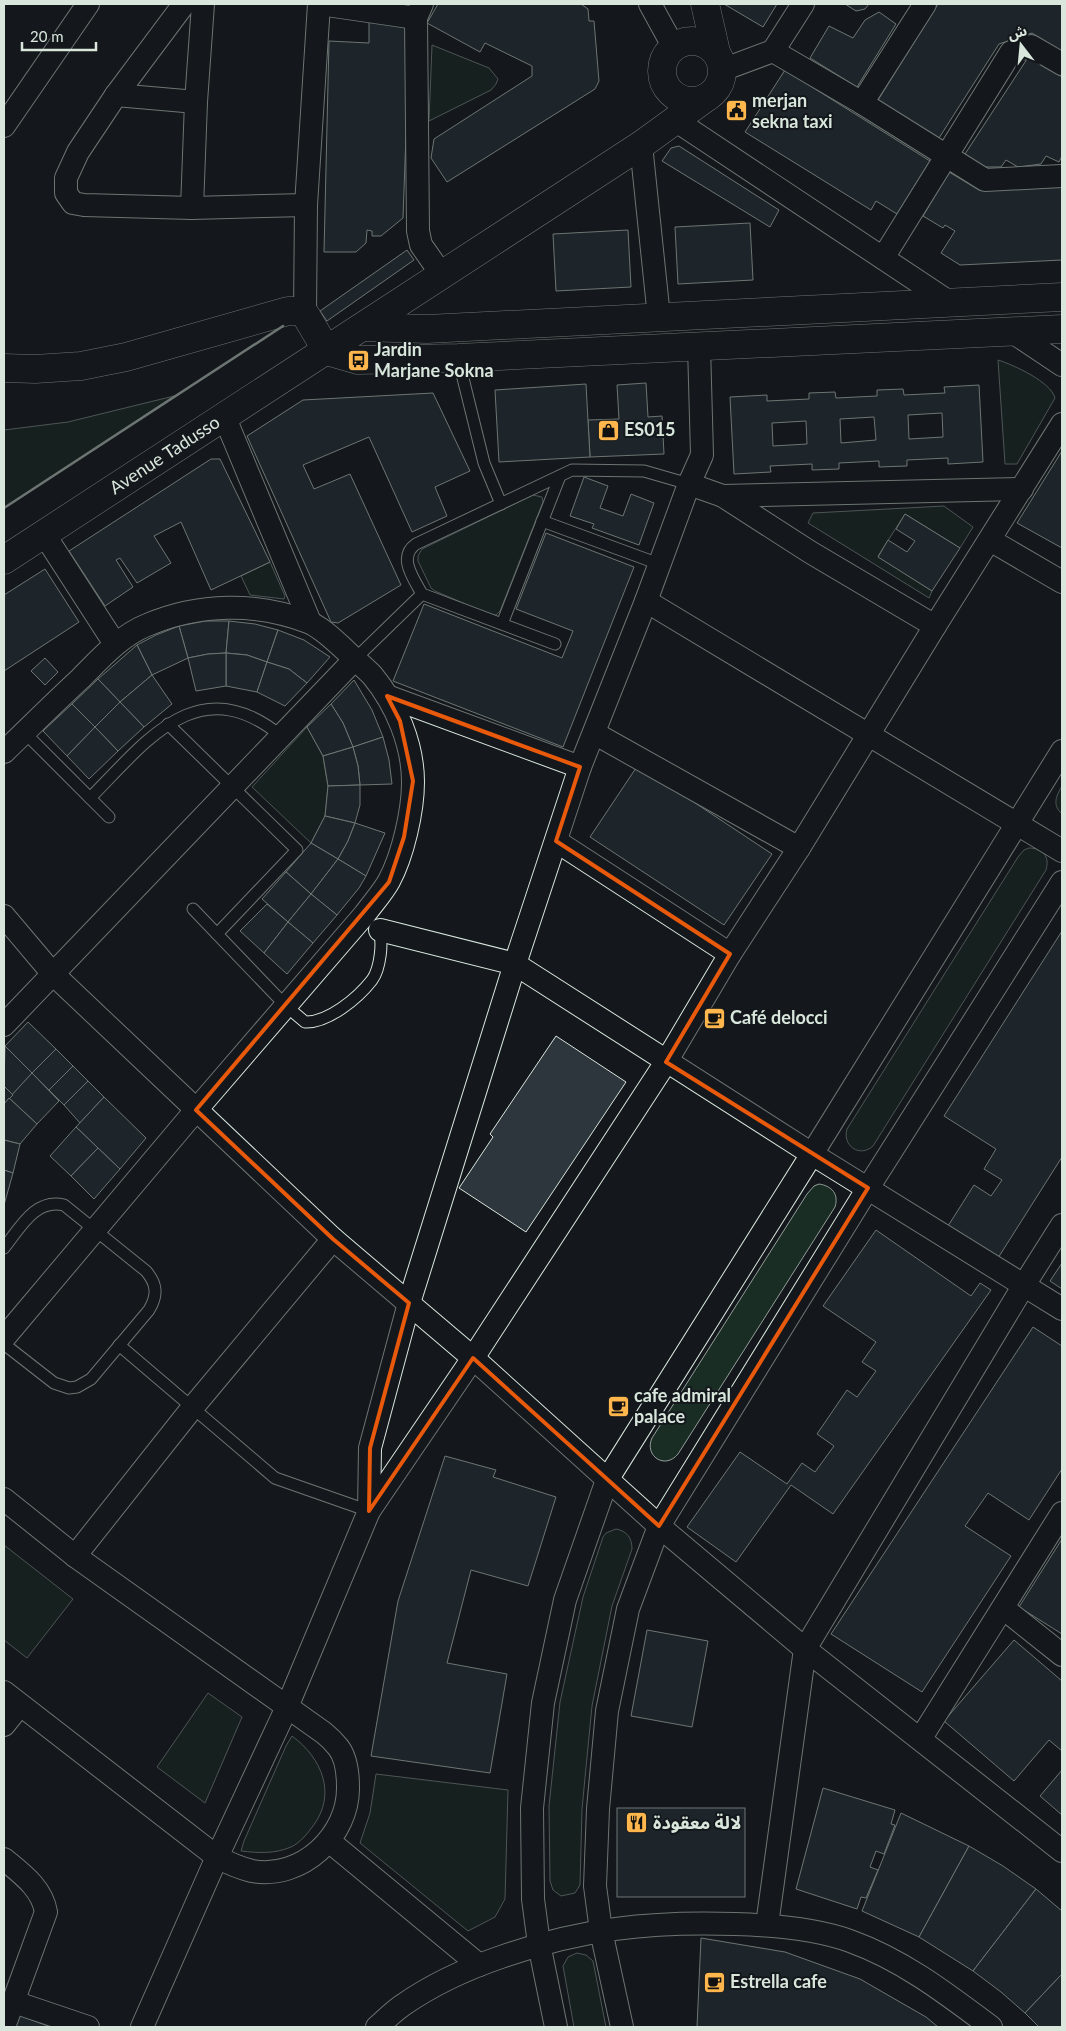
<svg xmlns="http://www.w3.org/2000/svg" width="1066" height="2031" font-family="Lato,'Noto Sans Arabic',sans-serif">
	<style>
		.green { fill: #1a2d24; stroke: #939e99 }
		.building { fill: #2c363c; stroke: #d8e6dc; fill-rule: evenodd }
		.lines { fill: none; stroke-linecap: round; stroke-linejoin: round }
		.lane-casing { stroke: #d8e6dc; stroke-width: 13 }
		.street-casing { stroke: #d8e6dc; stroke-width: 24 }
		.secondary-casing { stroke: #d8e6dc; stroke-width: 29 }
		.lane { stroke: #14181c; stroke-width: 11 }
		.street { stroke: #14181c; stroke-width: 22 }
		.secondary { stroke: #14181c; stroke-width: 28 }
		.wall { stroke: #d8e6dc; stroke-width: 2.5 }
		.marked { fill: none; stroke: #e8590c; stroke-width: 4; stroke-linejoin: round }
		.labels { text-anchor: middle; stroke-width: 4; stroke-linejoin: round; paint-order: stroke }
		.poi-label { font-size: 18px; font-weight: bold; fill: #d8e6dc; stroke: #14181c; text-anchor: start }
		.street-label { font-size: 18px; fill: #d8e6dc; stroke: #14181c }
	</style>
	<rect width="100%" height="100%" fill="#14181c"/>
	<g class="green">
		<polygon points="432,45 489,68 498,79 496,84 491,90 429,121"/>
		<path d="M998 360C1014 365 1051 382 1055 398L1017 464H1005Z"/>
		<polygon points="174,396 4,508 4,430 68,422"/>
		<polygon points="533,495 542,497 543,502 500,611 496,615 491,615 435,591 431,588 418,561 418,556 422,549"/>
		<polygon points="944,506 973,527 960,548 905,514 878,556 932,591 929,598 808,523 813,513"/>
		<polygon points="270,562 285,596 284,599 250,595 241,576"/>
		<polygon points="307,727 323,756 328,786 325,816 311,843 252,787"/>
		<path d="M1062 786V814C1052 805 1056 796 1062 786Z"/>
		<path d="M1029 848C1043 848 1050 857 1046 870L873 1146C860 1158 842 1146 847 1129L1018 857 1024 850Z"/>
		<path d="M819 1184C832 1186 839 1194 835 1207L678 1454C665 1470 644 1456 652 1438L807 1194 814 1186Z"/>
		<path d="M616 1529C627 1531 632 1538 632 1549L612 1606 592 1706 582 1809 580 1885 575 1893 561 1896 553 1890 550 1881 549 1806 560 1702 583 1597 603 1537 606 1533Z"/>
		<polygon points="4,1545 73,1599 27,1658 4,1640"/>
		<polygon points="208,1693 242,1717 205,1803 157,1767"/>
		<path d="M292 1736C322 1758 337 1794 313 1826 307 1834 300 1843 291 1847 275 1854 258 1853 241 1851L244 1841 286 1746Z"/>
		<polygon points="376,1774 508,1790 505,1899 495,1917 468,1931 360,1843 370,1813"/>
		<polygon points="577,1953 586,1955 593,1961 606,2027 574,2027 563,1966 568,1957"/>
	</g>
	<g class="building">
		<polygon points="438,4 581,4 588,9 589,21 594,21 599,81 595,89 447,182 431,158 434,139 532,76 532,66 485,43 480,52 427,23"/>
		<polygon points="724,4 777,4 763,27"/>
		<polygon points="845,4 869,4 865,9 856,11"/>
		<polygon points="938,4 1062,4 1062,52 1032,33 999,44 939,138 878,100"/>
		<polygon points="879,12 896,24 857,87 810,58 829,26 853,38 865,20"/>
		<polygon points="369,21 410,23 403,218 381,236 372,236 372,231 367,230 366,243 356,252 324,252 329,41 369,43"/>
		<polygon points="1029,56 1062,77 1062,156 1059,162 1046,156 1041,164 1018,167 1006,160 1001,167 985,167 965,154"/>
		<polygon points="785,70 930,161 897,214 876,201 871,210 745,132"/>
		<polygon points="679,146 779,210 770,227 662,161 671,148"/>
		<polygon points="949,172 979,190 1062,187 1062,260 960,265 941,253 955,231 945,225 943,228 923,216"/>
		<polygon points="750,223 753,280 678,284 675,227"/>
		<polygon points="628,230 631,287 556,291 553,234"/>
		<polygon points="407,250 414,260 327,321 320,311"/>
		<polygon points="646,383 648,417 662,416 664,454 590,457 588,420 619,419 617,385"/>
		<polygon points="586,384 590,457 499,462 495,390"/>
		<path d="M979 385 983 462 948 464V458L907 460V466L879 467V461L839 463V469L812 470V464L770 466 771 472 734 474 730 397 767 395V401L809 399V393L835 392 836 398 877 396V390L903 389 904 395 945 393 944 387ZM942 413 943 437 909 439 908 415ZM874 417 876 440 841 443 840 419ZM806 421 807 444 773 446 772 423Z"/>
		<polygon points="433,393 470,471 435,487 447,516 412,532 369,437 303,465 314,489 350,474 401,585 338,623 331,622 247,436 303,400"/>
		<polygon points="1062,451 1062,548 1017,523"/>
		<polygon points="211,459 220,459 270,562 211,590 181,522 154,536 171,563 137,583 120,558 116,560 133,587 105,606 69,551"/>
		<polygon points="584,477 608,486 600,508 623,516 631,494 654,503 639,545 592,528 594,524 570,516"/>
		<polygon points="905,514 960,548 932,591 878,557 888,540 907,552 915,541 896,529"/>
		<polygon points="546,533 634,567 563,747 393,681 424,604 562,658 573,631 516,609"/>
		<polygon points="45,569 79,622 4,671 4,595"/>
		<polygon points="205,621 229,621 226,653 208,654 188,658 179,626"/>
		<polygon points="229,621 255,624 278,630 267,662 247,655 226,653"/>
		<polygon points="179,626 188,658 152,675 137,645 156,635"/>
		<polygon points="278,630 304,640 330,657 307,683 289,669 267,662"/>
		<polygon points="137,645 152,675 120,702 98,679"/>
		<polygon points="226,653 247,655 267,662 257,692 226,686"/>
		<polygon points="226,653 226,686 196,691 188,658 208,654"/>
		<polygon points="45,658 58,672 45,685 31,671"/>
		<polygon points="267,662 289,669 307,683 285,706 257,692"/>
		<polygon points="152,675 172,704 144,727 120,702"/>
		<polygon points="98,679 120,702 95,727 72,704"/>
		<polygon points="354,680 372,710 383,737 353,747 343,723 331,704"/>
		<polygon points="120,702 144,727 118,751 95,727"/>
		<polygon points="72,704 95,727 67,756 43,731"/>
		<polygon points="331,704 343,723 353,747 323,756 307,727"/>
		<polygon points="95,727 118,751 89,779 67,756"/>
		<polygon points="383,737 389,760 392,784 360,785 358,766 353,747"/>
		<polygon points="353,747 358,766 360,785 328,786 323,756"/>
		<polygon points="638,765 772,854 724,925 590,837"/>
		<polygon points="360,785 360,805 355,823 325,816 328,786"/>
		<polygon points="325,816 355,823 348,841 338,859 311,843"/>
		<polygon points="355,823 385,833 366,876 338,859 348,841"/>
		<polygon points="311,843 338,859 311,894 286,872"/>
		<polygon points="338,859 366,876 359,888 337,915 311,894"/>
		<polygon points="286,872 311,894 288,922 262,899"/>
		<polygon points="311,894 337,915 313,943 288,922"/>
		<polygon points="267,904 288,922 264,953 240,931"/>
		<polygon points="288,922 313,943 287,974 264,953"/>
		<polygon points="1062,931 1062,1157 998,1258 948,1226 974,1185 991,1196 1002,1180 984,1169 996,1149 944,1116"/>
		<polygon points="28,1022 56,1049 32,1073 5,1046"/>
		<polygon points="556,1036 626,1082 526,1232 459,1188 493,1137 490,1134"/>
		<polygon points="5,1046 32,1073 13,1095 4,1086"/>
		<polygon points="56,1049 73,1066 49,1090 32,1073"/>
		<polygon points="73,1066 88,1081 64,1105 49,1090"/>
		<polygon points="32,1073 59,1101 37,1124 9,1098"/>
		<polygon points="88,1081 104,1097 80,1123 64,1105"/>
		<polygon points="4,1086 13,1095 4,1104"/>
		<polygon points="104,1097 146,1138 120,1169 76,1127"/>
		<polygon points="9,1098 37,1124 20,1144 4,1140 4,1104"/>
		<polygon points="76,1127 98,1148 71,1176 50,1156"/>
		<polygon points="4,1140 20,1144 13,1173 4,1170"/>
		<polygon points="98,1148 120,1169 94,1199 71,1176"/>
		<polygon points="4,1170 13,1173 4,1205"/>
		<polygon points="876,1230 971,1296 980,1283 991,1290 833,1514 791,1485 736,1562 687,1527 740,1452 787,1484 802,1463 815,1472 834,1446 817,1434 847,1390 857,1397 876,1371 862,1362 876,1342 823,1306"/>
		<polygon points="1062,1263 1062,1289 1050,1281"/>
		<polygon points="1033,1327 1062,1346 1062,1469 1029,1520 988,1493 965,1526 1011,1556 922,1692 831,1634"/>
		<polygon points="445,1456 496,1470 493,1477 556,1497 528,1586 471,1570 447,1663 507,1674 490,1773 371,1756 398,1601"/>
		<polygon points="1062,1539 1062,1634 1019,1607"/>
		<polygon points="647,1630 708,1641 692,1727 631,1716"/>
		<polygon points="1014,1640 1062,1681 1062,1751 1049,1740 1014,1781 944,1721"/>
		<polygon points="1062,1770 1062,1815 1040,1796"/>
		<polygon points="823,1788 895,1810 891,1824 895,1825 884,1854 876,1851 870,1867 878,1870 866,1898 861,1897 857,1909 796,1889"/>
		<rect x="617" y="1808" width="128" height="89"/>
		<polygon points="901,1813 969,1846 919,1937 862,1911"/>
		<polygon points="969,1846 1003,1866 1036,1889 973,1971 919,1937"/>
		<polygon points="1036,1889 1062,1911 1062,1974 1025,2013 1001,1992 973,1971"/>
		<polygon points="701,1938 785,1952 860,1979 926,2017 938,2027 697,2027"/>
		<polygon points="1062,1974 1062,2027 1039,2027 1025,2013"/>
		<polygon points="18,2015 51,2027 13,2027"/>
	</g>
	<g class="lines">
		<defs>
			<g id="lane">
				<polyline points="458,358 484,463 501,504"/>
				<polyline points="542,521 659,564"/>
				<polyline points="502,624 560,476"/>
				<path d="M555 644 422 594C414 579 397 557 416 544L572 470 644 471 689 484"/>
				<polyline points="355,659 422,594"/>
				<polyline points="168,724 297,850 217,934"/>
				<polyline points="24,732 109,817"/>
				<path d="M90 798C146 742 198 668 281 736"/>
				<path d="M193 909 286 1006 305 1022C328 1023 358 998 372 980 380 969 384 941 378 928"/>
				<path d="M4 1248C20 1228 35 1198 64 1205L146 1271C157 1284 158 1295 149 1310L91 1379 77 1387 69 1388 54 1383 4 1344"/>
				<polyline points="119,1345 275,1478 369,1511"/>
			</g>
			<g id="street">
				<polyline points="184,4 116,95 78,152 66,178 66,193 73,203 84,205 192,208 306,205"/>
				<polyline points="320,4 416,18"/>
				<polyline points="422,4 416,18 418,231 421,245 442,275"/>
				<polyline points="650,4 673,46"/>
				<polyline points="773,51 862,103 985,180 1062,176"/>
				<polyline points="722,70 773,51 803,4"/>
				<polyline points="116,95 196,102"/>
				<polyline points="862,103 925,4"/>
				<polyline points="675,120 949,302"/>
				<polyline points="4,126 88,4"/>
				<polyline points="641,145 659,317"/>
				<polyline points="192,208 196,102 203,4"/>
				<polyline points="883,258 1011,52 1031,46 1062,64"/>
				<polyline points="305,314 306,205 319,4"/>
				<polyline points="1011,331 1062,365"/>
				<polyline points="225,418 310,622"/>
				<polyline points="689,484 723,496 1022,489"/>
				<polyline points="723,496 810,552 935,626"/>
				<polyline points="44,534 115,644"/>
				<polyline points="990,540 1062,582"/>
				<polyline points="646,601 1062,851"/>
				<polyline points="387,696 580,767"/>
				<polyline points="594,733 799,848"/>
				<path d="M4 752C29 728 54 703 80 679 100 659 120 636 147 625 199 603 256 602 308 622 321 627 334 640 344 649 353 658 363 666 372 675 396 704 413 744 413 782 413 811 403 855 389 881 383 892 373 903 365 914L196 1110 4 1338"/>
				<polyline points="556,841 730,954"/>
				<polyline points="4,916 53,974 333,1239 473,1358 659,1526 805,1649 1062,1851"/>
				<polyline points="380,930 515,964 812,1154 1062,1309"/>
				<polyline points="4,1025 355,659"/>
				<path d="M4 1499 75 1556 324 1733C329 1737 334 1742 338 1747 346 1757 348 1774 348 1787 349 1835 302 1880 252 1871 240 1868 228 1863 217 1857L4 1692"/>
				<polyline points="369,1511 370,1448 409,1303 515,964 580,767 646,601 689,484 702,455 699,346"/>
				<polyline points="75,1556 193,1407 333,1239"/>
				<polyline points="1003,1608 1062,1655"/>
				<polyline points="4,1725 20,1705"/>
				<polyline points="921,1738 1062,1513"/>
				<polyline points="329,1841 479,1965"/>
				<path d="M4 1859C22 1874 42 1888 46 1912L4 2027"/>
				<polyline points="767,1925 805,1649 1024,1285 1062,1225"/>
				<polyline points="14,2002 88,2027"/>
				<polyline points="142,2027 217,1857 287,1707 369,1511 473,1358 666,1062 730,954 799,848 935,626 1062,424"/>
				<path d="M377 2027C385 2020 394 2011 403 2005 433 1984 466 1969 501 1957 580 1929 651 1921 735 1924 770 1925 817 1929 850 1941 903 1960 947 1994 991 2027"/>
				<polyline points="556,2027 539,1944 533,1899 532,1808 543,1703 565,1600 607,1480 812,1154 1062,751"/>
				<polyline points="622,2027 601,1931 595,1886 598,1809 607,1711 628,1609 659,1526 868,1188 1062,882"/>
			</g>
			<g id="secondary">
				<polyline points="705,4 716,52"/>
				<circle cx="692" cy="71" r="30"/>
				<polyline points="363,327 427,329 1062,297"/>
				<polyline points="4,368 35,369 81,366 126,357 288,311 297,311 305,314 327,351 358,360 458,358 1062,329"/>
				<path id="s1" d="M4 560 641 145 707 97"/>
			</g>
		</defs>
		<use href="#lane" class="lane-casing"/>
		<use href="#street" class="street-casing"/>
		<use href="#secondary" class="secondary-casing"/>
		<use href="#lane" class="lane"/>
		<use href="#street" class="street"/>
		<use href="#secondary" class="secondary"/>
		<polyline class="wall" points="4,508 283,326"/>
	</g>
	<path d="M0 0H1066V2031H0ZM387 696 580 767 556 841 730 954 666 1062 868 1188 659 1526 473 1358 369 1511 370 1448 409 1303 333 1239 196 1110 389 882 404 837 413 781 400 721Z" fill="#14181c" fill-opacity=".55" fill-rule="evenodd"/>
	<path class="marked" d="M387 696 580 767 556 841 730 954 666 1062 868 1188 659 1526 473 1358 369 1511 370 1448 409 1303 333 1239 196 1110 389 882 404 837 413 781 400 721Z"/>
	<defs>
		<symbol id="civic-square" viewBox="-11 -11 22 22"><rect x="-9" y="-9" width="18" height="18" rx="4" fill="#ffb74d" stroke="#14181c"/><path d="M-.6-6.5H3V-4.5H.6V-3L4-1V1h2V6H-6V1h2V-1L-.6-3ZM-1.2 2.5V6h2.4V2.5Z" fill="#111"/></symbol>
		<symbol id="bus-square" viewBox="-11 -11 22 22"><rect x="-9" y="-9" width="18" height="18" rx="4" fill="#ffb74d" stroke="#14181c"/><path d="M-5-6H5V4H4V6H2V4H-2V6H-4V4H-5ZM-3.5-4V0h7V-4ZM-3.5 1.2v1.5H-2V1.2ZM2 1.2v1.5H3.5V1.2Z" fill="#111"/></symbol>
		<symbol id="shop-square" viewBox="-11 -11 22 22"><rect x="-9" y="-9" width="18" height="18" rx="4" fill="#ffb74d" stroke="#14181c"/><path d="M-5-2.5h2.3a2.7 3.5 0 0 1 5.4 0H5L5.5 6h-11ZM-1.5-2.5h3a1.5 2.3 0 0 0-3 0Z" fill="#111"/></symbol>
		<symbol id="cafe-square" viewBox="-11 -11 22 22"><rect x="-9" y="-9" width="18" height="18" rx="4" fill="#ffb74d" stroke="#14181c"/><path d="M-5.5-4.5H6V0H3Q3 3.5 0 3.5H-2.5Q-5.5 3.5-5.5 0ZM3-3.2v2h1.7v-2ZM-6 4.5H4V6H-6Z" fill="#111"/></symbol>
		<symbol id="restaurant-square" viewBox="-11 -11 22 22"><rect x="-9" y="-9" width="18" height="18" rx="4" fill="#ffb74d" stroke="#14181c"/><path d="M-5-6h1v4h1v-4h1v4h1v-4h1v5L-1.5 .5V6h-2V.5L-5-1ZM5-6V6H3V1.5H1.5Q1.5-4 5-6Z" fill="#111"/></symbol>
	</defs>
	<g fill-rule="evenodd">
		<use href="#civic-square" x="724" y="98" width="25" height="25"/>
		<use href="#bus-square" x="346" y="348" width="25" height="25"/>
		<use href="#shop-square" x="596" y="418" width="25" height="25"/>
		<use href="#cafe-square" x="702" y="1006" width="25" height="25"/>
		<use href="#cafe-square" x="606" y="1394" width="25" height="25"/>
		<use href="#restaurant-square" x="624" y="1810" width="25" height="25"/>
		<use href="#cafe-square" x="702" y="1970" width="25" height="25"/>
	</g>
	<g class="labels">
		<g class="poi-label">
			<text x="752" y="107">merjan<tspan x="752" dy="21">sekna taxi</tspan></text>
			<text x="374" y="356">Jardin<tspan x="374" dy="21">Marjane Sokna</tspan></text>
			<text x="624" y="436">ES015</text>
			<text x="730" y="1024">Café delocci</text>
			<text x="634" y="1402">cafe admiral<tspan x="634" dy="21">palace</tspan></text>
			<text x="653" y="1829">لالة معقودة</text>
			<text x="730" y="1988">Estrella cafe</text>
		</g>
		<g class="street-label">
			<text dy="6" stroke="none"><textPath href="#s1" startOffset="192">Avenue Tadusso</textPath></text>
		</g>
	</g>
	<rect width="1066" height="2031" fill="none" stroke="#d8e6dc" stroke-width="10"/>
	<g transform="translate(1021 45) rotate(344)" stroke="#14181c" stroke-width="4" paint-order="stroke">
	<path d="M0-4L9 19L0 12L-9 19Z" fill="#d8e6dc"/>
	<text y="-8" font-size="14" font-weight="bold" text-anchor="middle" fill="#d8e6dc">ش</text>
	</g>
	<path d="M22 42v8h74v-8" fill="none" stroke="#d8e6dc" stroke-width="2.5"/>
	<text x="30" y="42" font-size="15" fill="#d8e6dc" stroke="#14181c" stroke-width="4" paint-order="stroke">20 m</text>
</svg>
